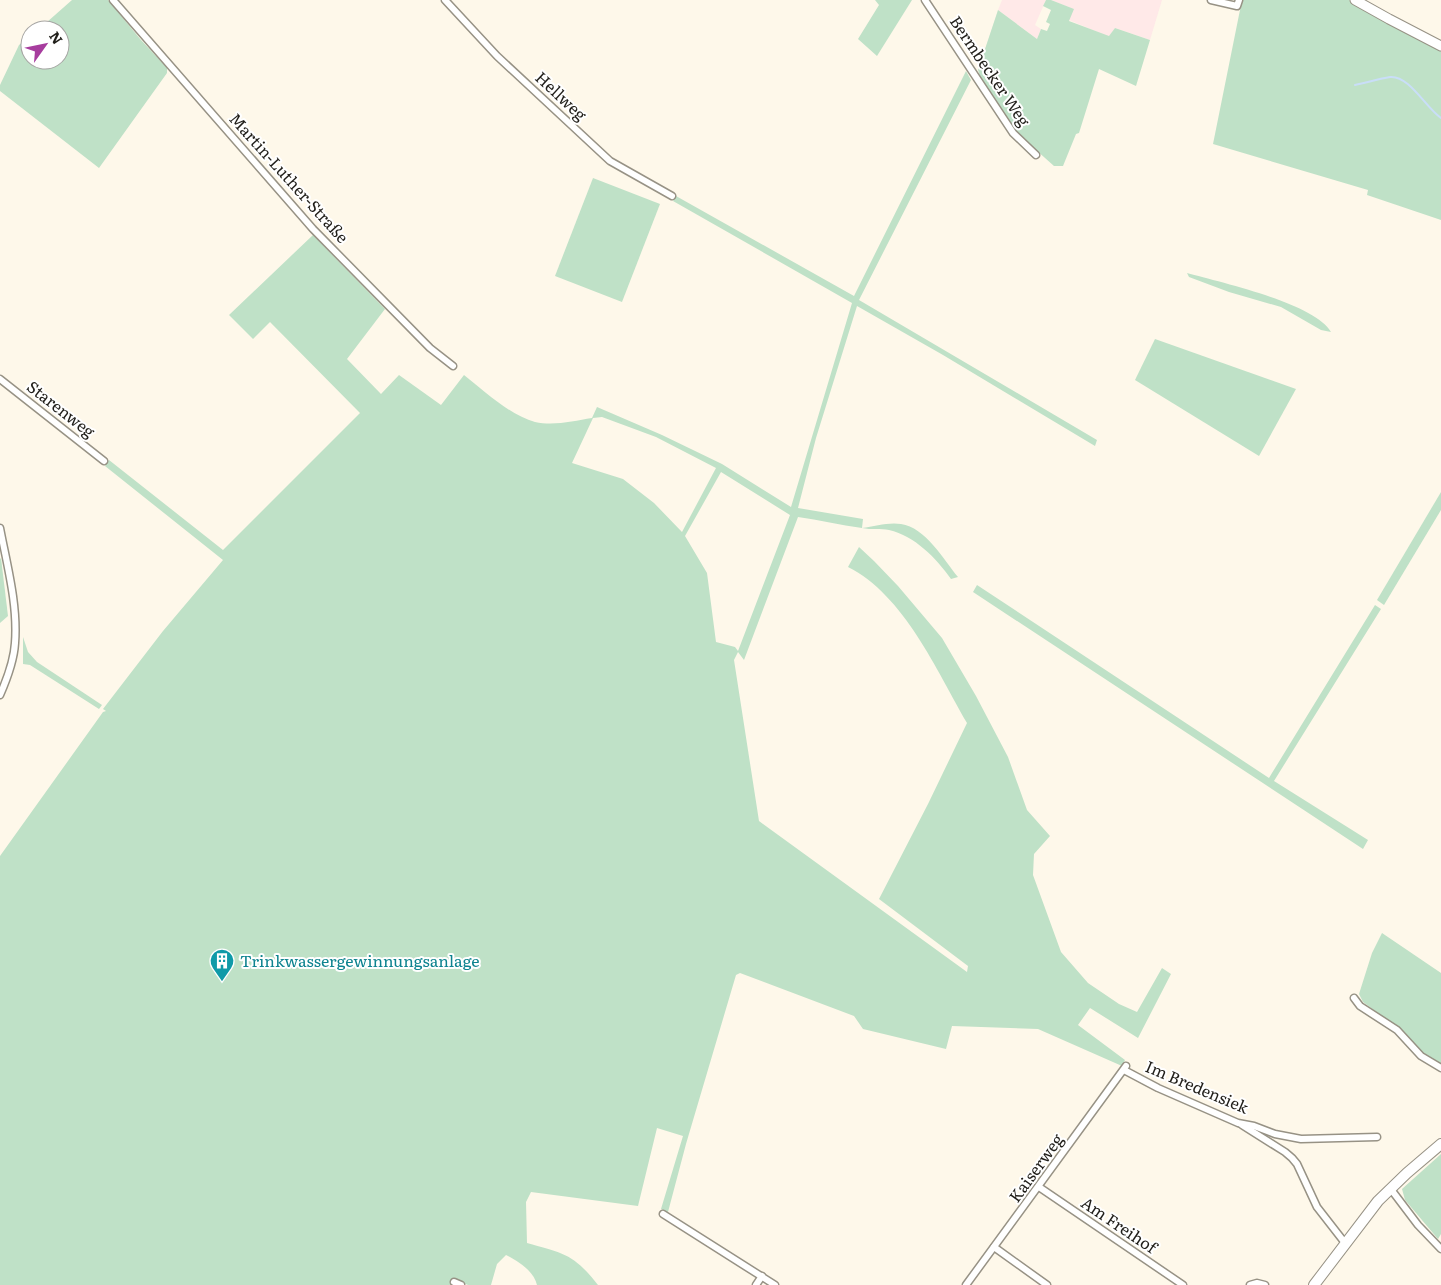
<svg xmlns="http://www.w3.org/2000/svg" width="1441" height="1285" font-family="Literata,serif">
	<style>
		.commercial { fill: #ffe9e8 }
		.green { fill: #bfe1c7; fill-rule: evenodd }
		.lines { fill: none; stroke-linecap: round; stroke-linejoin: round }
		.stream { stroke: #c9def8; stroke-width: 2 }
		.minor-casing { stroke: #979285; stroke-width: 9 }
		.secondary-casing { stroke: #979285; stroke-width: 11 }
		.primary-casing { stroke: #979285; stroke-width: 12 }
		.minor { stroke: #fff; stroke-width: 6 }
		.secondary { stroke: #fff; stroke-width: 9 }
		.primary { stroke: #fff; stroke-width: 10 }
		.labels { text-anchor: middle; stroke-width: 4; stroke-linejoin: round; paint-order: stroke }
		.street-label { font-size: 16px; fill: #201e19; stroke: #fff }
		.culture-label { font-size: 16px; fill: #0d838f; stroke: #fff; text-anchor: start }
	</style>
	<rect width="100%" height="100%" fill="#fef8ea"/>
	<g class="commercial">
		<polygon points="1002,0 1046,0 1035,25 1041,29 1037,39 998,10"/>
		<polygon points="1051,0 1162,0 1150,40 1115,28 1109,37 1069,20 1073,9"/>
	</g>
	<g class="green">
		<polygon points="72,0 108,0 141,40 167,68 167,73 99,168 0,91 0,85 19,45 30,36 30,60 60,60 60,30 38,30"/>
		<polygon points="875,0 912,0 877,56 858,39 879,5"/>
		<polygon points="1046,0 1051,0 1074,9 1069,21 1109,36 1115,28 1150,40 1136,86 1099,69 1079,133 1076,134 1063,166 1054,166 1017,133 982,82 978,70 998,10 1037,39 1041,29 1047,31 1050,24 1046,22 1051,10 1043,6"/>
		<polygon points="1242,0 1349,0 1387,23 1441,50 1441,220 1367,195 1368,190 1213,144"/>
		<path d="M966 71 971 80 859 300 1097 440 1095 446 943 355 857 306 816 438 798 508 863 519 862 528C875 526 889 522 901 524 925 527 944 560 958 577L951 579C936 558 915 536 889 530 881 528 871 530 862 528 840 525 819 520 798 517L744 660 738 652 734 660 759 821 967 972 968 966 879 899 928 804 967 723C937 671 904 595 848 567L859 547 874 561 898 586 942 638 976 696 1008 757 1027 810 1050 836 1034 854 1033 875 1061 952 1088 983 1119 1004 1137 1012 1162 968 1171 974 1138 1038 1090 1008 1078 1025 1125 1060 1122 1066 1038 1029 952 1026 946 1049 863 1029 854 1016 740 973 736 975 686 1144 668 1212 661 1209 683 1136 657 1128 638 1206 531 1192 526 1202 527 1243C563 1253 574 1254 598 1285H537C534 1271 518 1261 506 1255L497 1264 491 1285H468L458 1281 454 1285H0V856L103 712 106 711 103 709 163 631 223 560 105 466 109 460 223 550 360 413 270 322 253 339 229 315 313 235 385 309 347 359 381 394 399 375 441 405 464 375C483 390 511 416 535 422 554 426 574 421 592 418L597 407 662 435 722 464 791 507 852 303 673 201 676 196 854 296ZM602 417 656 437 716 468 682 532 654 503 623 479 572 463 593 418ZM721 472 790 515 738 651 735 647 716 642 707 573 685 536Z"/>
		<polygon points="593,178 660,204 622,302 555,276"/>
		<path d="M1187 273C1219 282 1315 303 1331 332L1321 330 1281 307 1229 292 1189 277Z"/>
		<polygon points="1155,339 1296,389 1259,456 1135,380"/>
		<polygon points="1441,492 1441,510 1384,605 1377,600"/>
		<polygon points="1,558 8,616 0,623 0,559"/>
		<polygon points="977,585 1269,778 1375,605 1381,609 1274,781 1368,840 1363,849 973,592"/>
		<polygon points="23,637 28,652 37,662 102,705 99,709 30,665 23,664"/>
		<polygon points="1382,933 1441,973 1441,1065 1423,1054 1398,1028 1363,1002 1359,994 1372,953"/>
		<polygon points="1441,1154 1441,1234 1438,1239 1405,1200 1402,1189"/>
	</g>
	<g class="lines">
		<path class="stream" d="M1355 85C1366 83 1378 79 1390 77 1409 75 1426 108 1441 118"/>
		<defs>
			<g id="minor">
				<polyline points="113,0 313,229 430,348 453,366"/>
				<polyline points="445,0 497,56 610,161 672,196"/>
				<polyline points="925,0 1013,133 1036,155"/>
				<polyline points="1211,0 1237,6 1239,0"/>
				<polyline points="0,379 104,461"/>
				<path d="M0 528C7 565 18 605 15 643 14 661 7 679 0 695"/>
				<polyline points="1354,998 1360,1006 1397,1030 1421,1056 1441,1068"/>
				<polyline points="1124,1070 1158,1088 1238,1123 1254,1126 1275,1134 1301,1139 1377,1137"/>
				<polyline points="1242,1125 1285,1152 1292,1158 1297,1164 1317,1207 1345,1243"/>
				<polyline points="1039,1187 1183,1285"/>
				<polyline points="1390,1188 1418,1225 1441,1249"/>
				<polyline points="663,1214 775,1285"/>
				<polyline points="994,1247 1047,1285"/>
				<polyline points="454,1282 461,1285"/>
				<polyline points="756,1285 762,1276"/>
				<polyline points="966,1285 1126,1066"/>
				<polyline points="1250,1285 1257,1283 1265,1285"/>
			</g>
			<polyline id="secondary" points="1355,0 1389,19 1441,46"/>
			<polyline id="primary" points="1314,1285 1378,1201 1407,1173 1441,1144"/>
		</defs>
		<use href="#minor" class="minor-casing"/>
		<use href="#secondary" class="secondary-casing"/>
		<use href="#primary" class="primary-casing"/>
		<use href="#minor" class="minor"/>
		<use href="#secondary" class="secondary"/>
		<use href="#primary" class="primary"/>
	</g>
	<defs>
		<symbol id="building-pin" viewBox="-11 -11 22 30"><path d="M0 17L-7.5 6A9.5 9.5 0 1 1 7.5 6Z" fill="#0f9aa8" stroke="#fff"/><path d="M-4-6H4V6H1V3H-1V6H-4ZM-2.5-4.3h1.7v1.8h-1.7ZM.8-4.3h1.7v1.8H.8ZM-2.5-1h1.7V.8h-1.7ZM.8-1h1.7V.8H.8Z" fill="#fff"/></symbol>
	</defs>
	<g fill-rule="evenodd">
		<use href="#building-pin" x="208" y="947" width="28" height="38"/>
	</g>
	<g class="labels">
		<g class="street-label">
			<text transform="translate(990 71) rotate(56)" y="6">Bermbecker Weg</text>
			<text transform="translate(561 96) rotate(43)" y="6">Hellweg</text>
			<text transform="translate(289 178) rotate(48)" y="6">Martin-Luther-Straße</text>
			<text transform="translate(61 409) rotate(38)" y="6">Starenweg</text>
			<text transform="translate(1197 1087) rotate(23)" y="6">Im Bredensiek</text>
			<text transform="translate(1036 1168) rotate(-54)" y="6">Kaiserweg</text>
			<text transform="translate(1119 1225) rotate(34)" y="6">Am Freihof</text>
		</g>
		<g class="culture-label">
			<text x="240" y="967">Trinkwassergewinnungsanlage</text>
		</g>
	</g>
	<g transform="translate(45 45) rotate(57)"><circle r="24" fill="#ffffff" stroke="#a6a5a3"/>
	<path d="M0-4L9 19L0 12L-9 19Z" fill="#a73d9e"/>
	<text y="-8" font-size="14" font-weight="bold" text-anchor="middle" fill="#201e19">N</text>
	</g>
</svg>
